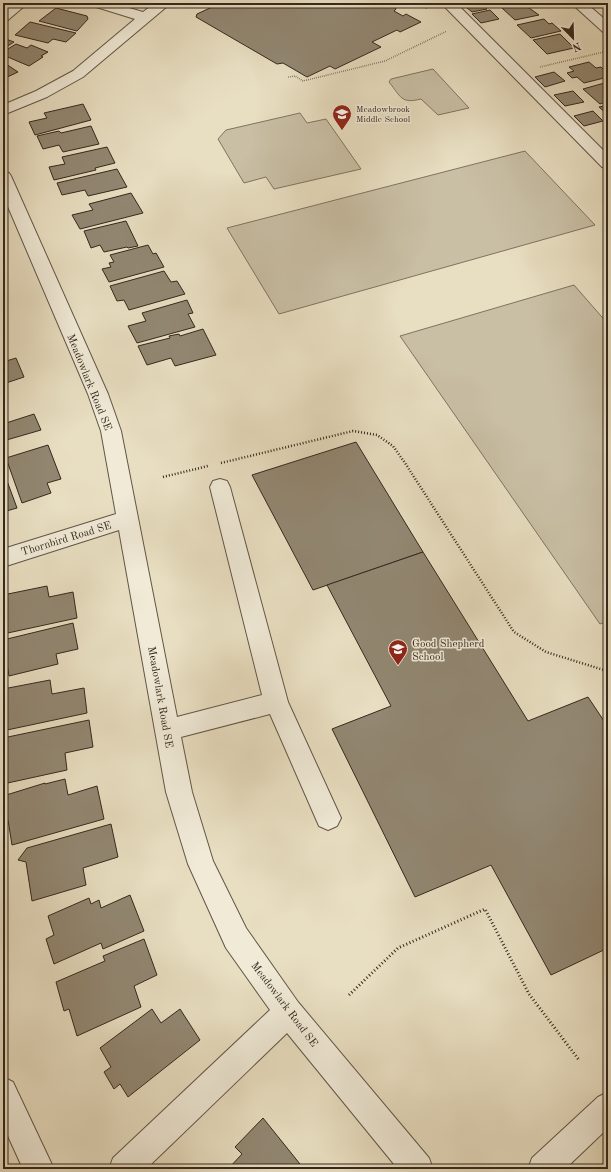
<svg xmlns="http://www.w3.org/2000/svg" width="611" height="1172" font-family="'Old Standard TT',serif">
	<style>
		.green { fill: #c9bfa5; stroke: #7e7461 }
		.building { fill: #928772; stroke: #34281d }
		.lines { fill: none; stroke-linecap: round; stroke-linejoin: round }
		.minor-casing { stroke: #615646; stroke-width: 2 }
		.path-far2 { stroke: #34281d; stroke-width: 1.5; stroke-dasharray: 0.5 1.5; stroke-linecap: butt }
		.path-far1 { stroke: #34281d; stroke-width: 2.5; stroke-dasharray: 1 2; stroke-linecap: butt }
		.path { stroke: #34281d; stroke-width: 3; stroke-dasharray: 1 2.5; stroke-linecap: butt }
		.minor { fill: #f0ead7; fill-rule: evenodd }
		.labels { text-anchor: middle; stroke-width: 3; stroke-linejoin: round; paint-order: stroke }
		.far-poi-label { font-size: 9px; fill: #34281d; stroke: #f0ead7; text-anchor: start }
		.street-label { font-size: 11px; fill: #34281d; stroke: #f0ead7 }
		.poi-label { font-size: 11px; fill: #34281d; stroke: #f0ead7; text-anchor: start }
	</style>
	<rect width="100%" height="100%" fill="#e8dec1"/>
	<filter id="stains"><feTurbulence type="fractalNoise" baseFrequency=".005" numOctaves="4"/><feColorMatrix values="0 0 0 0 .2 0 0 0 0 .09 0 0 0 0 .02 0 0 0 .5 -.17"/></filter>
	<radialGradient id="worn" r=".72"><stop offset=".6" stop-color="#630" stop-opacity="0"/><stop offset="1" stop-color="#630" stop-opacity=".3"/></radialGradient>
	<g class="green">
		<path d="M433 69 469 108 438 115 421 99C401 104 401 97 389 82L391 79Z"/>
		<polygon points="300,113 307,123 326,119 361,169 274,189 266,177 244,183 218,139 226,130"/>
		<polygon points="525,151 595,225 279,314 227,228"/>
		<polygon points="574,285 608,324 608,621 600,624 400,336"/>
	</g>
	<g class="building">
		<polygon points="221,3 387,3 395,7 396,9 394,11 403,16 406,14 421,22 400,32 397,30 372,42 381,47 335,69 330,66 307,77 283,63 277,64 196,17 197,14"/>
		<polygon points="461,3 481,3 487,9 472,12"/>
		<polygon points="522,3 539,15 515,20 502,8"/>
		<polygon points="56,8 87,16 88,19 77,31 39,21"/>
		<polygon points="490,10 499,19 481,23 472,14"/>
		<polygon points="544,19 549,24 552,23 561,31 531,38 517,25"/>
		<polygon points="30,22 76,33 66,42 53,39 48,43 15,35"/>
		<polygon points="560,34 574,48 547,54 533,40"/>
		<polygon points="3,38 14,42 3,49"/>
		<polygon points="16,44 27,48 31,45 48,52 41,56 43,57 29,66 3,55 3,52"/>
		<polygon points="3,62 18,72 3,79"/>
		<polygon points="589,62 596,68 601,67 608,74 608,77 584,83 577,77 572,78 567,73 574,71 569,67"/>
		<polygon points="554,72 565,81 545,87 535,77"/>
		<polygon points="608,82 608,101 600,104 583,89"/>
		<polygon points="573,91 584,102 565,106 554,95"/>
		<polygon points="83,104 91,120 35,135 29,122 47,118 44,113"/>
		<polygon points="608,105 608,115 599,107"/>
		<polygon points="593,111 603,121 584,126 574,116"/>
		<polygon points="91,126 99,144 63,152 59,145 43,149 37,136 59,131 61,133"/>
		<polygon points="107,147 115,163 95,168 96,170 54,180 49,167 65,164 62,157"/>
		<polygon points="117,169 127,187 88,196 85,190 62,195 57,183"/>
		<polygon points="131,193 143,213 80,229 72,215 93,210 89,204"/>
		<polygon points="126,221 138,246 128,248 127,247 104,252 100,245 91,248 84,231"/>
		<polygon points="148,245 153,254 156,253 164,267 109,282 102,269 111,267 109,263 114,262 110,255"/>
		<polygon points="164,271 171,282 177,281 185,294 129,310 124,300 117,301 110,286"/>
		<polygon points="187,300 193,313 188,314 195,327 137,343 128,326 146,321 142,313"/>
		<polygon points="203,329 216,355 175,366 171,358 147,365 138,346 170,338 169,336 179,334 180,336"/>
		<polygon points="16,358 24,377 3,384 3,362"/>
		<polygon points="34,414 41,430 3,441 3,424"/>
		<polygon points="356,442 423,552 313,590 252,475"/>
		<polygon points="48,445 61,479 47,483 51,493 22,503 6,458"/>
		<polygon points="3,470 17,508 3,512"/>
		<polygon points="423,552 528,721 588,697 608,727 608,948 551,975 491,865 415,897 332,729 391,706 327,585"/>
		<polygon points="47,586 49,597 73,592 77,618 3,634 3,595"/>
		<polygon points="73,623 78,649 56,654 58,664 9,676 7,664 3,665 3,640"/>
		<polygon points="50,680 52,694 84,688 87,713 7,730 5,711 3,710 3,689"/>
		<polygon points="89,720 93,747 65,753 67,770 3,784 3,738"/>
		<polygon points="65,779 68,795 97,786 104,819 12,845 8,820 3,821 3,796 45,783 45,784"/>
		<polygon points="111,824 118,857 83,868 86,885 32,901 26,862 18,860 27,848"/>
		<polygon points="130,895 144,931 103,949 101,943 54,964 46,939 54,935 48,916 89,898 91,904 99,900 101,908"/>
		<polygon points="144,939 157,975 134,986 141,1007 77,1036 69,1009 64,1011 56,982 105,961 103,956"/>
		<polygon points="152,1009 161,1023 180,1009 200,1040 128,1097 120,1084 114,1089 104,1072 111,1067 100,1048"/>
		<polygon points="263,1118 304,1169 228,1169 242,1154 235,1147"/>
	</g>
	<g class="lines">
		<defs>
			<g id="minor">
				<polygon points="13,3 28,3 8,20 3,21 3,10"/>
				<polygon points="91,3 112,3 143,12 155,3 171,3 83,77 47,97 3,115 3,105 36,91 73,71 135,19 93,6"/>
				<polygon points="441,3 456,3 608,155 608,169 602,167"/>
				<polygon points="571,3 586,3 608,22 608,33 603,32"/>
				<polygon points="3,171 9,173 11,176 108,394 121,431 177,717 262,695 210,487 213,481 220,479 227,481 230,487 288,702 341,818 337,826 328,830 319,826 270,714 181,737 192,792 213,861 246,928 298,1002 429,1158 433,1169 398,1169 287,1033 146,1169 109,1169 113,1158 270,1010 226,948 188,864 166,792 119,530 3,567 3,549 116,514 101,431 88,394 3,195"/>
				<polygon points="3,1077 13,1082 54,1169 23,1169 3,1125"/>
				<polygon points="608,1092 608,1128 565,1169 528,1169 532,1158 598,1097"/>
			</g>
		</defs>
		<use href="#minor" class="minor-casing"/>
		<g class="path-far2">
			<polyline points="420,3 427,9"/>
			<polyline points="540,67 608,51"/>
			<polyline points="288,77 295,76 303,81 385,61 447,31"/>
		</g>
		<g class="path-far1">
			<polyline points="221,463 353,431 377,435 393,446 405,463 514,632 546,652 607,671"/>
			<polyline points="163,477 208,466"/>
		</g>
		<g class="path">
			<polyline points="604,670 608,671"/>
			<polyline points="349,995 398,948 485,909 529,994 579,1060"/>
		</g>
		<use href="#minor" class="minor"/>
	</g>
	<defs>
		<symbol id="school-pin" viewBox="-11 -11 22 30"><path d="M0 17L-7.5 6A9.5 9.5 0 1 1 7.5 6Z" fill="#8f2418" stroke="#f0ead7"/><path d="M0-5L7-2L0 1L-7-2ZM-4 1L0 2.5L4 1V4Q0 6-4 4Z" fill="#fff"/></symbol>
	</defs>
	<g fill-rule="evenodd">
		<use href="#school-pin" x="331" y="103" width="22" height="30"/>
		<use href="#school-pin" x="387" y="638" width="22" height="30"/>
	</g>
	<g class="labels">
		<g class="far-poi-label">
			<text x="356" y="112">Meadowbrook<tspan x="356" dy="10">Middle School</tspan></text>
		</g>
		<g class="street-label">
			<text transform="translate(90 382) rotate(68)" y="4">Meadowlark Road SE</text>
			<text transform="translate(66 538) rotate(-17)" y="4">Thornbird Road SE</text>
			<text transform="translate(161 697) rotate(80)" y="4">Meadowlark Road SE</text>
			<text transform="translate(285 1004) rotate(53)" y="4">Meadowlark Road SE</text>
		</g>
		<g class="poi-label">
			<text x="412" y="647">Good Shepherd<tspan x="412" dy="13">School</tspan></text>
		</g>
	</g>
	<rect width="611" height="1172" fill="none" stroke="#e8dec1" stroke-width="16"/>
	<rect x="4" y="4" width="603" height="1164" fill="none" stroke="#34281d" stroke-width="2"/>
	<rect x="8" y="8" width="595" height="1156" fill="none" stroke="#34281d"/>
	<g transform="translate(573 38) rotate(157)" stroke="#f0ead7" stroke-width="3" paint-order="stroke">
	<path d="M0-3L7 15L0 10L-7 15Z" fill="#34281d"/>
	<text y="-6" font-size="11" font-weight="bold" text-anchor="middle" fill="#34281d">N</text>
	</g>
	<rect width="100%" height="100%" filter="url(#stains)"/>
	<rect width="100%" height="100%" fill="url(#worn)"/>
</svg>
